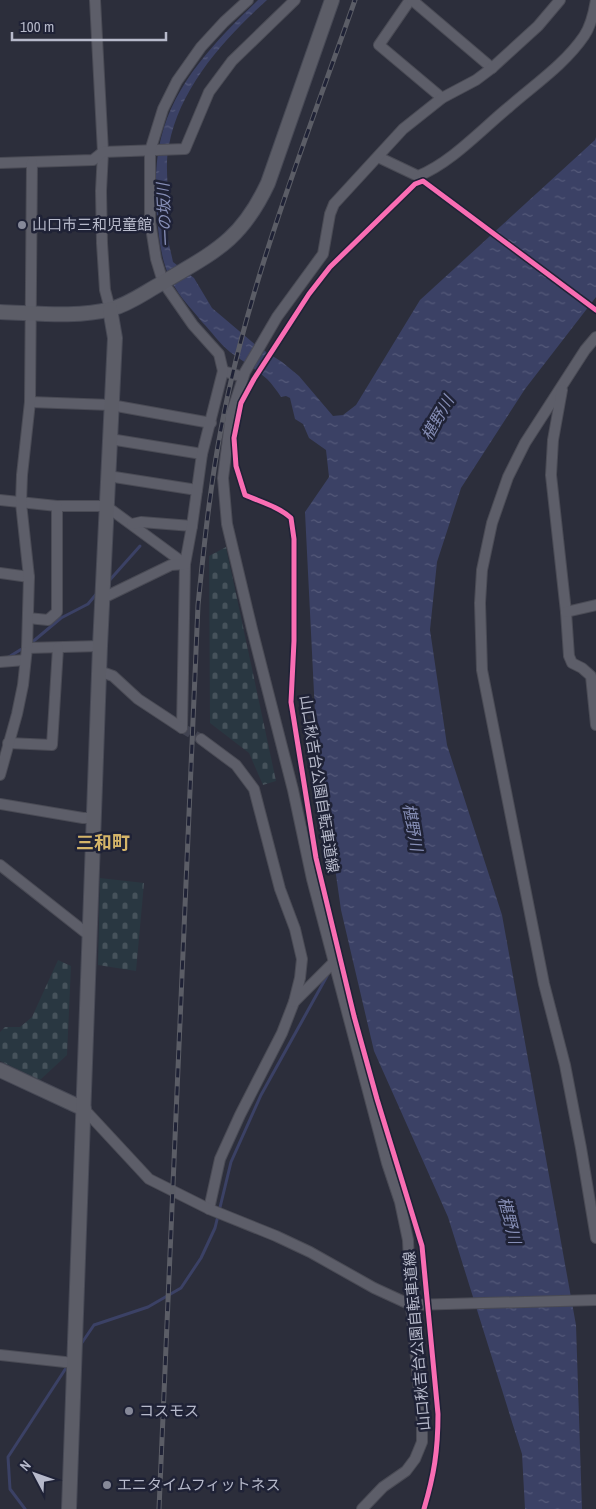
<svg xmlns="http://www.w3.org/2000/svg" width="596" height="1509" font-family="'Archivo Narrow','Noto Sans JP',sans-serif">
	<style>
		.cemetery { fill: url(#cemetery-stones) }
		.water { fill: url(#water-ripples) }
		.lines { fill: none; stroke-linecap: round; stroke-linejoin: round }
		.stream { stroke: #3b4165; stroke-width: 3 }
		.street-tunnel { stroke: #414351; stroke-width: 10; stroke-dasharray: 10 5; stroke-linecap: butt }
		.street-casing { stroke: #4a4b55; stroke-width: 12 }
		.secondary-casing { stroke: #474955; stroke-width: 16 }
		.street { stroke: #5d5e69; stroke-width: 10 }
		.secondary { stroke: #5c5d67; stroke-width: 14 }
		.rail-casing { stroke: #5b5d66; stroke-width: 5 }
		.rail { stroke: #1f2236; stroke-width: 3; stroke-dasharray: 9; stroke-linecap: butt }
		.cycleway-casing { stroke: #1f2236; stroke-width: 8 }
		.cycleway { stroke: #f96db3; stroke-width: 5 }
		.poi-dot { fill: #868999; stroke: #1f2236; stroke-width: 2 }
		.labels { text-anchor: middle; stroke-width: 5; stroke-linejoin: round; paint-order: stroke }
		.poi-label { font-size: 15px; fill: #b7bacb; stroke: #1f2236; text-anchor: start }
		.street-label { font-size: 15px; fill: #b7bacb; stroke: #1f2236 }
		.water-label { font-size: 16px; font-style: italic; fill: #868eb6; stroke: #1f2236 }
		.quarter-label { font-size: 18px; font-weight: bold; fill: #d5b569; stroke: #1f2236 }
	</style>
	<defs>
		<pattern id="cemetery-stones" width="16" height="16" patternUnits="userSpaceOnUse" patternTransform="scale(1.25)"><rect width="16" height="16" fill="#293741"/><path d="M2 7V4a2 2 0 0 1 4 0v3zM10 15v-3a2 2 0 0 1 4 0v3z" fill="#46525b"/></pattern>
		<pattern id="water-ripples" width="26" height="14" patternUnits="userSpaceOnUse" patternTransform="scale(1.25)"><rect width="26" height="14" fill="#3b4165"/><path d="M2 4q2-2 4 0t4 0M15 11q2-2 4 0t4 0" fill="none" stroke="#555a7a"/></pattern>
	</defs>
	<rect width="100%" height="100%" fill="#2c2e3b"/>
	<g class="cemetery">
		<polygon points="226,547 276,781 263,785 249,753 210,723 209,556"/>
		<polygon points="100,878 144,883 136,971 98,965"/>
		<polygon points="58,960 71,966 67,1055 40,1080 0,1061 0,1032 5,1027 20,1027 32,1017"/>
	</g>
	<path class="water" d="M258 0H267C224 39 180 87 169 145 165 163 168 180 168 198 168 209 167 221 167 232 168 242 171 252 173 262L194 278 212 308 257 346 282 362 299 376 333 416 343 415 356 405 420 300 595 140 596 137V297L525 389 461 488 437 562 430 630 447 745 502 915 576 1325 582 1509H525L522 1454 448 1217 374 1051 341 910 323 784 315 713 305 512 329 477 326 450 309 438 303 424 295 419 290 398 286 396 281 397C277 391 272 384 267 379 256 369 242 361 230 352 219 343 212 332 202 322 194 311 183 301 176 289 162 268 159 241 157 217 155 193 155 161 161 138 175 81 218 39 258 0Z"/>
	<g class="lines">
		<g class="stream">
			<polyline points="108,582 140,546"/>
			<polyline points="30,644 61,618 88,604 98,592"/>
			<polyline points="7,658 25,647"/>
			<polyline points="79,1347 94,1325 148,1307 181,1288 201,1258 215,1228 231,1162 261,1095 327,976"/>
			<polyline points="25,1509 10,1489 8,1457 68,1365"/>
		</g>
		<polyline class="street-tunnel" points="182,728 201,739"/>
		<defs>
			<g id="street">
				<polyline points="95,0 103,152 101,191 102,243 105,290 110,309"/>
				<polyline points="410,0 379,45 442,98"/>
				<polyline points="412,0 492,68"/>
				<path d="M378 157 418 176C451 163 482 129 509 107 534 85 565 64 584 36 591 26 594 12 596 0"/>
				<polyline points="0,163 93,160 103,152 185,149 209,92 232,61 295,0"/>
				<polyline points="596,337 585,350 525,443 508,477 492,523 482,570 480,603 482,670 544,984 565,1065 581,1148 596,1238"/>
				<polyline points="223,371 243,377"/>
				<polyline points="562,390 553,440 551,475 566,612 569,656 572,663 582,668 591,676 596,725"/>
				<polyline points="30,402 111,405 211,423"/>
				<polyline points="110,439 202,454"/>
				<polyline points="108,476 197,490"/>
				<polyline points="0,500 57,506 106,506 185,564 182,728"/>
				<polyline points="132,524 141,522 192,526"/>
				<polyline points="0,573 29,577"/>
				<polyline points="103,598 171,565 185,564 192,526 202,454 223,371 219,354 193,325 163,282 156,259 150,221 150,151 163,109 177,81 201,47 224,22 248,0"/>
				<polyline points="566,612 596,605"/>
				<polyline points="28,618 48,620 57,612 57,506"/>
				<polyline points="27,648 100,646"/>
				<polyline points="0,662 25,660"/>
				<polyline points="99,671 113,676 138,699 182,728"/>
				<polyline points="201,739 236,765 254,789 280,889 295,929 302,959 300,978 294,1002 282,1033 240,1115 220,1159 209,1209"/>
				<polyline points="8,743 52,745 58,648"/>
				<polyline points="0,775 17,714 23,685 27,648 29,577 21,503 22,475 30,402 32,162"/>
				<polyline points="0,804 83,818 94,818"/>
				<polyline points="0,865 90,936"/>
				<polyline points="294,1002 334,962"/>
				<polyline points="84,1109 149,1179 209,1209 276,1236 310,1252 374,1288 411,1305 596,1300"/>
				<polyline points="0,1355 74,1363"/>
				<polyline points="362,1509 383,1487 406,1471 415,1459 422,1442 422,1422 411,1305 408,1240 400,1202 387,1163 312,879 293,790 252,629 227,524 223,478 231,415 245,372 277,317 323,254 330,214 334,204 403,129 442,98 476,80 492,68 538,26 560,0"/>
			</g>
			<g id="secondary">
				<path d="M0 312C35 313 77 318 111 309 130 304 145 292 162 283 214 252 241 241 268 183L332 0"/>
				<polyline points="0,1070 84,1109"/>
				<polyline points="69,1509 100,646 115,338 110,309"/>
			</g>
		</defs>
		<use href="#street" class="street-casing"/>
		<use href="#secondary" class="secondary-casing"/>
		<use href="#street" class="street"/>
		<use href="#secondary" class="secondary"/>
		<defs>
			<path id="rail" d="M159 1509 198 605C204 546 210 487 221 429 248 283 306 140 355 0"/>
		</defs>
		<use href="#rail" class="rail-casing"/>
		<use href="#rail" class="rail"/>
		<defs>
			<path id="cycleway" d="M424 1509C434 1475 438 1451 438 1414L422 1246 377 1099 354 1016 316 858 291 702 294 641V539L291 518C279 507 261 502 245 495L236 466 234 438 241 403 254 379 309 294 330 267 415 184 423 181 596 310"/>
		</defs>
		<use href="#cycleway" class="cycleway-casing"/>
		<use href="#cycleway" class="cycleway"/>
	</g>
	<g class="poi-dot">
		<circle cx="22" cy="225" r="5"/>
		<circle cx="129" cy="1411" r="5"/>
		<circle cx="107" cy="1485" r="5"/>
	</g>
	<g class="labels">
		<g class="poi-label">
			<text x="32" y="230">山口市三和児童館</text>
			<text x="139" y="1416">コスモス</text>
			<text x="117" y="1490">エニタイムフィットネス</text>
		</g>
		<g class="street-label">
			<text transform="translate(319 784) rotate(81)" y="5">山口秋吉台公園自転車道線</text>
			<text transform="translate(417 1341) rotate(-95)" y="5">山口秋吉台公園自転車道線</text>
		</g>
		<g class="water-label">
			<text transform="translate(164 215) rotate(-93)" y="6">一の坂川</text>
			<text transform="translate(437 418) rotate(-60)" y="6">椹野川</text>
			<text transform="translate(413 827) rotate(80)" y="6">椹野川</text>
			<text transform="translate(510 1220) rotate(76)" y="6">椹野川</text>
		</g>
		<g class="quarter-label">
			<text x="103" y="849">三和町</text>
		</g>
	</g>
	<g transform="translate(35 1474) rotate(311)" stroke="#1f2236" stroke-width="4" paint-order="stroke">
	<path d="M0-4L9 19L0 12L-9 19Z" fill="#b7bacb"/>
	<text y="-8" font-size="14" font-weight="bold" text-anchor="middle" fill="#b7bacb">N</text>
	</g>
	<path d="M12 32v8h154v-8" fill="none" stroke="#b7bacb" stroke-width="2.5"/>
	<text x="20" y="32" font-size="15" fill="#b7bacb" stroke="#1f2236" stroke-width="4" paint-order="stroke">100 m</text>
</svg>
